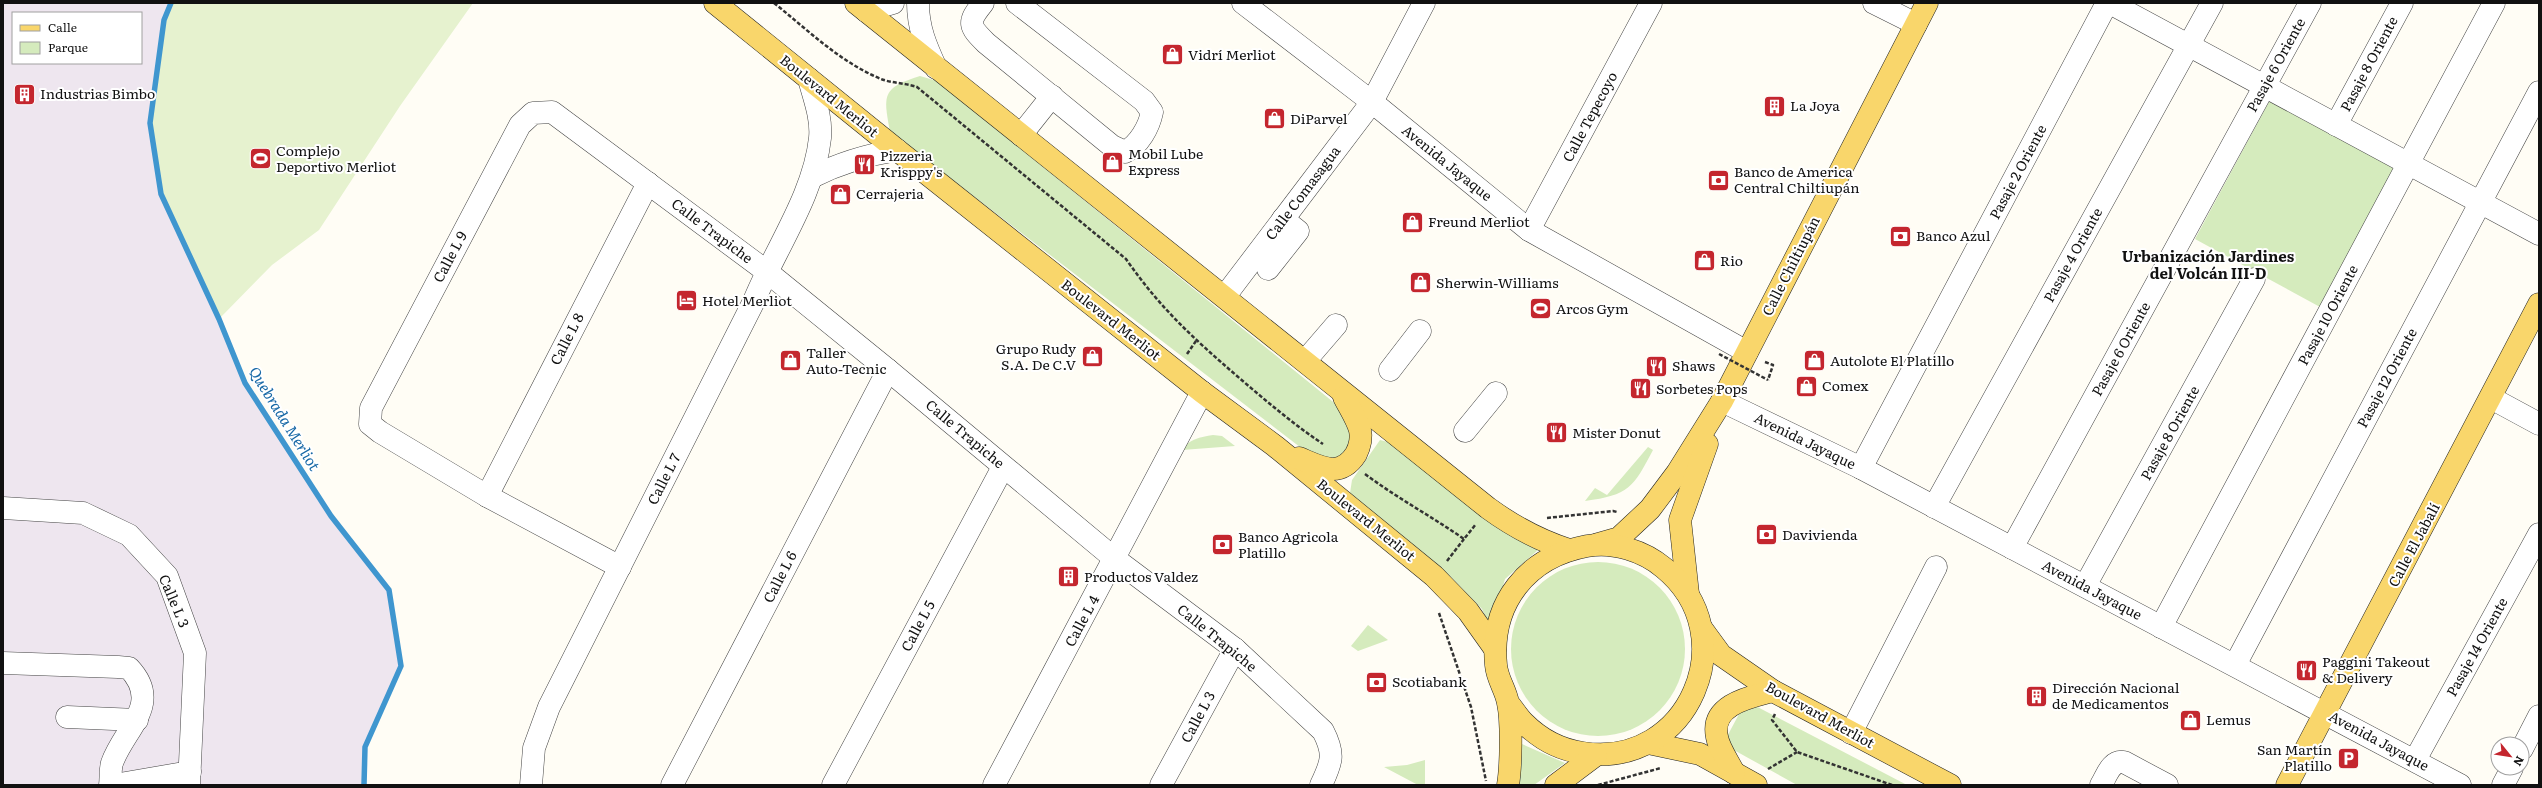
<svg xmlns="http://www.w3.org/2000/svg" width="2542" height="788" font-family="Literata,serif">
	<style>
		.industrial { fill: #eee6ef; fill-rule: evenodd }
		.green { fill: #d5ebbd }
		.pitch { fill: #e6f2cf }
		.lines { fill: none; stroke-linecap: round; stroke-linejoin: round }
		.stream { stroke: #3f96cf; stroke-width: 5.5 }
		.minor-casing { stroke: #444; stroke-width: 23 }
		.major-casing { stroke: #222; stroke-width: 23 }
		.path { stroke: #333; stroke-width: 2.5; stroke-dasharray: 4 2; stroke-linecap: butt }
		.minor { stroke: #fff; stroke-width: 22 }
		.major { stroke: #f9d66b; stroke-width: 22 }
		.path-bridge { stroke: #333; stroke-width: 2.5; stroke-dasharray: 4 2; stroke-linecap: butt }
		.labels { text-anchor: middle; stroke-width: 4; stroke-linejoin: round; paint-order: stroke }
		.poi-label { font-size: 14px; fill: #111; stroke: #fff; text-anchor: start }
		.street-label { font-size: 14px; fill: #111; stroke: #fff }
		.neighbourhood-label { font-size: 15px; font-weight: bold; fill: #111; stroke: #fff }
		.water-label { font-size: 15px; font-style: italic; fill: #1768a6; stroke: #fff }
	</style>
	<rect width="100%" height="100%" fill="#fffdf5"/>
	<path class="industrial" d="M3 3H171L164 20 161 194 219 319 245 383 331 516 389 590 401 666 365 747 364 785H3ZM13 13H141V63H13Z"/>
	<g class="green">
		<path d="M920 76 937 81 1348 414 1351 456 1322 464 890 132C883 94 882 88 920 76Z"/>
		<polygon points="2271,98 2396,165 2320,307 2195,239"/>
		<path d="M1213 435 1222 436 1235 446 1182 450C1189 439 1200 437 1213 435Z"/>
		<polygon points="1380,440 1388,442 1538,550 1505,579 1491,629 1482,609 1450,576 1350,493 1352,480"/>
		<path d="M1648 447 1653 450C1633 488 1629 495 1585 501L1595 488 1607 495Z"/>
		<circle cx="1598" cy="649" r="87"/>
		<polygon points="1368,625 1388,640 1358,651 1351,646"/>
		<polygon points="1746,701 1907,785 1797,785 1723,744"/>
		<polygon points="1515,741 1565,763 1534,785 1515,785"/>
		<polygon points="1425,760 1425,785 1418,785 1384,767 1407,765"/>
	</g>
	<polygon class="pitch" points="171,3 473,3 400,106 319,230 272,265 219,319 161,194 150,123 164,20"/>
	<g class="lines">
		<polyline class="stream" points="171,3 164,20 150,123 161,194 219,319 245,383 331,516 389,590 401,666 365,747 364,785"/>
		<defs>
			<g id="minor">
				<path d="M918 3C918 28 926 46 936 68"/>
				<path d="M983 3C967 23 969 26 986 43L1112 146 1125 152C1139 145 1149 127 1152 112L1144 101 1017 3"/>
				<polyline points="1243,3 1372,102 1529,230 1747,352"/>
				<polyline points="1874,3 1916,24"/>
				<polyline points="2110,3 2539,234"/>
				<polyline points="866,11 893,3"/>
				<polyline points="2336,125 2402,3"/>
				<polyline points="1021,135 1052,96"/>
				<path d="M812 177C840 163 866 155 897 150"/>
				<polyline points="1529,230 1651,3"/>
				<polyline points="1268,269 1298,231 1283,219"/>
				<polyline points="1225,296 1372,102 1424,3"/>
				<polyline points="1305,361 1336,325"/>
				<polyline points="1390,370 1420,331"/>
				<polyline points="2491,398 2539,424"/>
				<polyline points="1722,401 1861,468 2460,785"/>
				<polyline points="1465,431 1496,393"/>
				<polyline points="1861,468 2107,3"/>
				<polyline points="487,496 648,183"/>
				<polyline points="1934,507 2212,3"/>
				<polyline points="3,508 83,513 129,535 167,576 195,653 189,785"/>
				<polyline points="2012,548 2310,3"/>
				<path d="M620 567 487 496 380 432 370 424 371 408 520 125 533 113 552 112 766 271 888 370 1115 559 1235 649 1323 731C1335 754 1332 762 1321 785"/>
				<polyline points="2085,586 2254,279"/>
				<polyline points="2161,627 2494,3"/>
				<path d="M3 663 118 667 129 668C163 704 124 729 112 763 110 770 111 778 110 785"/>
				<polyline points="2235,665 2539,92"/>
				<polyline points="67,717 137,720"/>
				<polyline points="1851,733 1936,567"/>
				<polyline points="2522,749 2539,716"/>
				<polyline points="2415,760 2539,534"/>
				<polyline points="114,785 190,772"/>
				<path d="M531 785 534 748 549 707 754 301C775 249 814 195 820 138 822 118 814 98 809 79"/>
				<polyline points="672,785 888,370"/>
				<polyline points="833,785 1003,467"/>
				<polyline points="994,785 1202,392"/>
				<polyline points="1161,785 1235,649"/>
				<path d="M2101 785C2107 775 2111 760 2124 762L2167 785"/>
				<polyline points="2503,785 2512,768"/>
			</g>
			<g id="major">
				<polyline points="715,3 897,150 1202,392 1275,446 1434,576 1468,611 1495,649"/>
				<path d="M856 3 1488 508C1514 527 1538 540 1569 550"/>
				<path d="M1299 458C1321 467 1340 479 1356 454 1360 446 1362 439 1360 430 1357 419 1349 407 1344 397"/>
				<polyline points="1598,544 1619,538 1650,509 1677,473 1722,401 1927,3"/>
				<polyline points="1688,594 1680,520 1707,444"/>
				<polyline points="1702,629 1721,655 1773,691 1950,785"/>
				<polyline points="1648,743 1700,754 1756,785"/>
				<path d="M1734 773C1729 762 1719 749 1717 737 1710 704 1751 697 1773 691"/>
				<path d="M1508 785C1511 767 1512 721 1508 703 1506 690 1497 679 1496 665 1490 603 1527 557 1587 546 1613 541 1644 551 1664 568 1746 635 1689 769 1583 753 1561 750 1540 739 1524 723 1518 717 1514 710 1508 703"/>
				<polyline points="1556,785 1596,755"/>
				<polyline points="2287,785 2539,304"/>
			</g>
		</defs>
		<use href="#minor" class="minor-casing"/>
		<use href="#major" class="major-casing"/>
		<g class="path">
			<path d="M774 3C809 31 840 62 881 79 891 83 905 83 917 87L1126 259C1160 308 1193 338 1237 376 1265 400 1293 424 1323 444"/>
			<polyline points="1187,354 1196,341"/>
			<polyline points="1765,362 1773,365 1768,380"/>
			<path d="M1365 474C1397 498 1431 516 1464 539L1476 524"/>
			<polyline points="1547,518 1613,511 1617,512"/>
			<polyline points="1447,561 1464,539"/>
			<polyline points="1439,613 1471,707 1486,781"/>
			<polyline points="1775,714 1772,720 1797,752 1892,785"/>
			<polyline points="1768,769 1797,752"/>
			<polyline points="1598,785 1661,768"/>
		</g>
		<use href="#minor" class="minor"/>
		<use href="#major" class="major"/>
		<polyline class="path-bridge" points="1719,354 1768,380"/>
	</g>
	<defs>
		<symbol id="shop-square" viewBox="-11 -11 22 22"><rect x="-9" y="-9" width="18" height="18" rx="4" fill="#c4262e" stroke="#fff"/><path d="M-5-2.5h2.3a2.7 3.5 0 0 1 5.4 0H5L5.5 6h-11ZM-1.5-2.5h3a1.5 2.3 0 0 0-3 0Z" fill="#fff"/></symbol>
		<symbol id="building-square" viewBox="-11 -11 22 22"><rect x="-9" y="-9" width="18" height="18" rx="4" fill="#c4262e" stroke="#fff"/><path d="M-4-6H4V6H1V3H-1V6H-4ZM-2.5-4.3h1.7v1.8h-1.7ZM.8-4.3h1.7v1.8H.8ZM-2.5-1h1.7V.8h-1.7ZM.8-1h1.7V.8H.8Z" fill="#fff"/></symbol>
		<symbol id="stadium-square" viewBox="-11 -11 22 22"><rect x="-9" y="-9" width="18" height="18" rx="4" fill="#c4262e" stroke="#fff"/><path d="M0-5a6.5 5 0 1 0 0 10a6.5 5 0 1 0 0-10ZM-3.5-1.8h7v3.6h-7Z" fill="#fff"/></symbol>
		<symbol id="restaurant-square" viewBox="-11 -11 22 22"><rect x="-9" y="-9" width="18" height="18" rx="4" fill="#c4262e" stroke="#fff"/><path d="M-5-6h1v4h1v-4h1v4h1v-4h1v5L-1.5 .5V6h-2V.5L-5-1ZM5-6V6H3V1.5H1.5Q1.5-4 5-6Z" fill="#fff"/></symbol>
		<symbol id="bank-square" viewBox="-11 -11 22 22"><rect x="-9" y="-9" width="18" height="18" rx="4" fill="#c4262e" stroke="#fff"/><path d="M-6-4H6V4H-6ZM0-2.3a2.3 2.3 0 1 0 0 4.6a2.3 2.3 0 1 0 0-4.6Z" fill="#fff"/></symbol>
		<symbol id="hotel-square" viewBox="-11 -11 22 22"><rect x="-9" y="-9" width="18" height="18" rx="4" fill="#c4262e" stroke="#fff"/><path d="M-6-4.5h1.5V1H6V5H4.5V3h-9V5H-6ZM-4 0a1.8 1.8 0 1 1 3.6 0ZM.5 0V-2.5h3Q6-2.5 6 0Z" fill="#fff"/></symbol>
		<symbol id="parking-square" viewBox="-11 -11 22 22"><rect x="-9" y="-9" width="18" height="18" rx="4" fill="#c4262e" stroke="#fff"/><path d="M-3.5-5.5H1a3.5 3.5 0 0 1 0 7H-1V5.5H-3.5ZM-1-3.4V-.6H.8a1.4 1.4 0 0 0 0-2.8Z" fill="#fff"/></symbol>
	</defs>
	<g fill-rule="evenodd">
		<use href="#shop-square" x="1160" y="42" width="25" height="25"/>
		<use href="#building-square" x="12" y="82" width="25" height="25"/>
		<use href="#building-square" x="1762" y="94" width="25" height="25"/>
		<use href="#shop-square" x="1262" y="106" width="25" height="25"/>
		<use href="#stadium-square" x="248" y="146" width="25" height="25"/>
		<use href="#shop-square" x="1100" y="150" width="25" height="25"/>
		<use href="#restaurant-square" x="852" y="152" width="25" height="25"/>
		<use href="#bank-square" x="1706" y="168" width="25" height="25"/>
		<use href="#shop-square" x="828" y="182" width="25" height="25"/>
		<use href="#shop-square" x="1400" y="210" width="25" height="25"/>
		<use href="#bank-square" x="1888" y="224" width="25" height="25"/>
		<use href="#shop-square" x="1692" y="248" width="25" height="25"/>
		<use href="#shop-square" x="1408" y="270" width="25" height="25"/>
		<use href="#hotel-square" x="674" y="288" width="25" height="25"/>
		<use href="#stadium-square" x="1528" y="296" width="25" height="25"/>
		<use href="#shop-square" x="1080" y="344" width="25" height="25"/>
		<use href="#shop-square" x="778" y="348" width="25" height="25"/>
		<use href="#shop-square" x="1802" y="348" width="25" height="25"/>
		<use href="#restaurant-square" x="1644" y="354" width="25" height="25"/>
		<use href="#shop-square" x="1794" y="374" width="25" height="25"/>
		<use href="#restaurant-square" x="1628" y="376" width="25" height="25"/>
		<use href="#restaurant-square" x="1544" y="420" width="25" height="25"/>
		<use href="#bank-square" x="1754" y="522" width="25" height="25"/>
		<use href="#bank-square" x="1210" y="532" width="25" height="25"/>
		<use href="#building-square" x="1056" y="564" width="25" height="25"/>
		<use href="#restaurant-square" x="2294" y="658" width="25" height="25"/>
		<use href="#bank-square" x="1364" y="670" width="25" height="25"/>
		<use href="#building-square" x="2024" y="684" width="25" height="25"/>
		<use href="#shop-square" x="2178" y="708" width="25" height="25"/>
		<use href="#parking-square" x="2336" y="746" width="25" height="25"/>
	</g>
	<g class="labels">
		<g class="poi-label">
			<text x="1188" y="60">Vidrí Merliot</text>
			<text x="40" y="99">Industrias Bimbo</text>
			<text x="1790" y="111">La Joya</text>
			<text x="1290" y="124">DiParvel</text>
			<text x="276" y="156">Complejo<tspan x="276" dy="16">Deportivo Merliot</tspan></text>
			<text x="1128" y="159">Mobil Lube<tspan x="1128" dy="16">Express</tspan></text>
			<text x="880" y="161">Pizzeria<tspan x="880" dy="16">Krisppy's</tspan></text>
			<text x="1734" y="177">Banco de America<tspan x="1734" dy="16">Central Chiltiupán</tspan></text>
			<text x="856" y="199">Cerrajeria</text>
			<text x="1428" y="227">Freund Merliot</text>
			<text x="1916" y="241">Banco Azul</text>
			<text x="1720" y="266">Rio</text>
			<text x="1436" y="288">Sherwin-Williams</text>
			<text x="702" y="306">Hotel Merliot</text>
			<text x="1556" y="314">Arcos Gym</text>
			<text x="1076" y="354" text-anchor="end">Grupo Rudy<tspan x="1076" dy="16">S.A. De C.V</tspan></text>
			<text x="806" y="358">Taller<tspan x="806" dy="16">Auto-Tecnic</tspan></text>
			<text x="1830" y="366">Autolote El Platillo</text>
			<text x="1672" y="371">Shaws</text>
			<text x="1822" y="391">Comex</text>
			<text x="1656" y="394">Sorbetes Pops</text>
			<text x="1572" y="438">Mister Donut</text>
			<text x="1782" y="540">Davivienda</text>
			<text x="1238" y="542">Banco Agricola<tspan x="1238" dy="16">Platillo</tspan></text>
			<text x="1084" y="582">Productos Valdez</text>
			<text x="2322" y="667">Paggini Takeout<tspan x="2322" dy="16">&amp; Delivery</tspan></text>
			<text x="1392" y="687">Scotiabank</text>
			<text x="2052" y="693">Dirección Nacional<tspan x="2052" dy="16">de Medicamentos</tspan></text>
			<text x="2206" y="725">Lemus</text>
			<text x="2332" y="755" text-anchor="end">San Martín<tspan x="2332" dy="16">Platillo</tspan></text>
		</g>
		<g class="street-label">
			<text transform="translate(2369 64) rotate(-62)" y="5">Pasaje 8 Oriente</text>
			<text transform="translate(2276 65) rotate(-61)" y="5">Pasaje 6 Oriente</text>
			<text transform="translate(829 96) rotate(39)" y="5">Boulevard Merliot</text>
			<text transform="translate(1590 117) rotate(-62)" y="5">Calle Tepecoyo</text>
			<text transform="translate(1447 163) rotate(39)" y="5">Avenida Jayaque</text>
			<text transform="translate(2018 172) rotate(-62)" y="5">Pasaje 2 Oriente</text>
			<text transform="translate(1303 193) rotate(-53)" y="5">Calle Comasagua</text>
			<text transform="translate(712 231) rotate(37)" y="5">Calle Trapiche</text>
			<text transform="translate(2073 255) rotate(-61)" y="5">Pasaje 4 Oriente</text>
			<text transform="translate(450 257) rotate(-62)" y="5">Calle L 9</text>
			<text transform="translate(1791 266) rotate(-63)" y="5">Calle Chiltiupán</text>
			<text transform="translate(2328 315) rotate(-62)" y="5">Pasaje 10 Oriente</text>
			<text transform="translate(1111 320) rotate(38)" y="5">Boulevard Merliot</text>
			<text transform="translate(567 339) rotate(-63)" y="5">Calle L 8</text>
			<text transform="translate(2121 349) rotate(-61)" y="5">Pasaje 6 Oriente</text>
			<text transform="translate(2387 378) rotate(-62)" y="5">Pasaje 12 Oriente</text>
			<text transform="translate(2170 433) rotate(-61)" y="5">Pasaje 8 Oriente</text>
			<text transform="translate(965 434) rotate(40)" y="5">Calle Trapiche</text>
			<text transform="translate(1805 441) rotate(26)" y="5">Avenida Jayaque</text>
			<text transform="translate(664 479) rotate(-63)" y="5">Calle L 7</text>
			<text transform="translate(1366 520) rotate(39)" y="5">Boulevard Merliot</text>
			<text transform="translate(2414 545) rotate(-62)" y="5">Calle El Jabalí</text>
			<text transform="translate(780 577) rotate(-63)" y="5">Calle L 6</text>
			<text transform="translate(2092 590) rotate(28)" y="5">Avenida Jayaque</text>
			<text transform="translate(174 601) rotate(67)" y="5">Calle L 3</text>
			<text transform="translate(1082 621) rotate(-62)" y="5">Calle L 4</text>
			<text transform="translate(918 626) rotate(-62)" y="5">Calle L 5</text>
			<text transform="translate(1217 638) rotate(39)" y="5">Calle Trapiche</text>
			<text transform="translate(2477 647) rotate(-61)" y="5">Pasaje 14 Oriente</text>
			<text transform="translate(1820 715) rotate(29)" y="5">Boulevard Merliot</text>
			<text transform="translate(1198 717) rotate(-62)" y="5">Calle L 3</text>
			<text transform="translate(2379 741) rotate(28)" y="5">Avenida Jayaque</text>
		</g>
		<g class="neighbourhood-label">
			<text x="2208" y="262">Urbanización Jardines<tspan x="2208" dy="17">del Volcán III-D</tspan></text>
		</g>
		<g class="water-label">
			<text transform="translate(284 419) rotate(58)" y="5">Quebrada Merliot</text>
		</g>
	</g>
	<rect width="2542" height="788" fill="none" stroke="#111111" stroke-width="8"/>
	<rect x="12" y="12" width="130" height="52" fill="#ffffff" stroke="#a0a0a0"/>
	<rect x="20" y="25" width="20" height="6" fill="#f9d66b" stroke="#a0a0a0"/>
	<text x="48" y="32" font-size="12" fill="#111111">Calle</text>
	<rect x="20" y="42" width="20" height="12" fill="#d5ebbd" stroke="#a0a0a0"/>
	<text x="48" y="52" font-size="12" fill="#111111">Parque</text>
	<g transform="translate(2510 756) rotate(120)"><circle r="19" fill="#ffffff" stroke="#a0a0a0"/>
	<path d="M0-3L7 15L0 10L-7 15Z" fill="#c4262e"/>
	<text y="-6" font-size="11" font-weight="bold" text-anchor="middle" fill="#111111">N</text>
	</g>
</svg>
